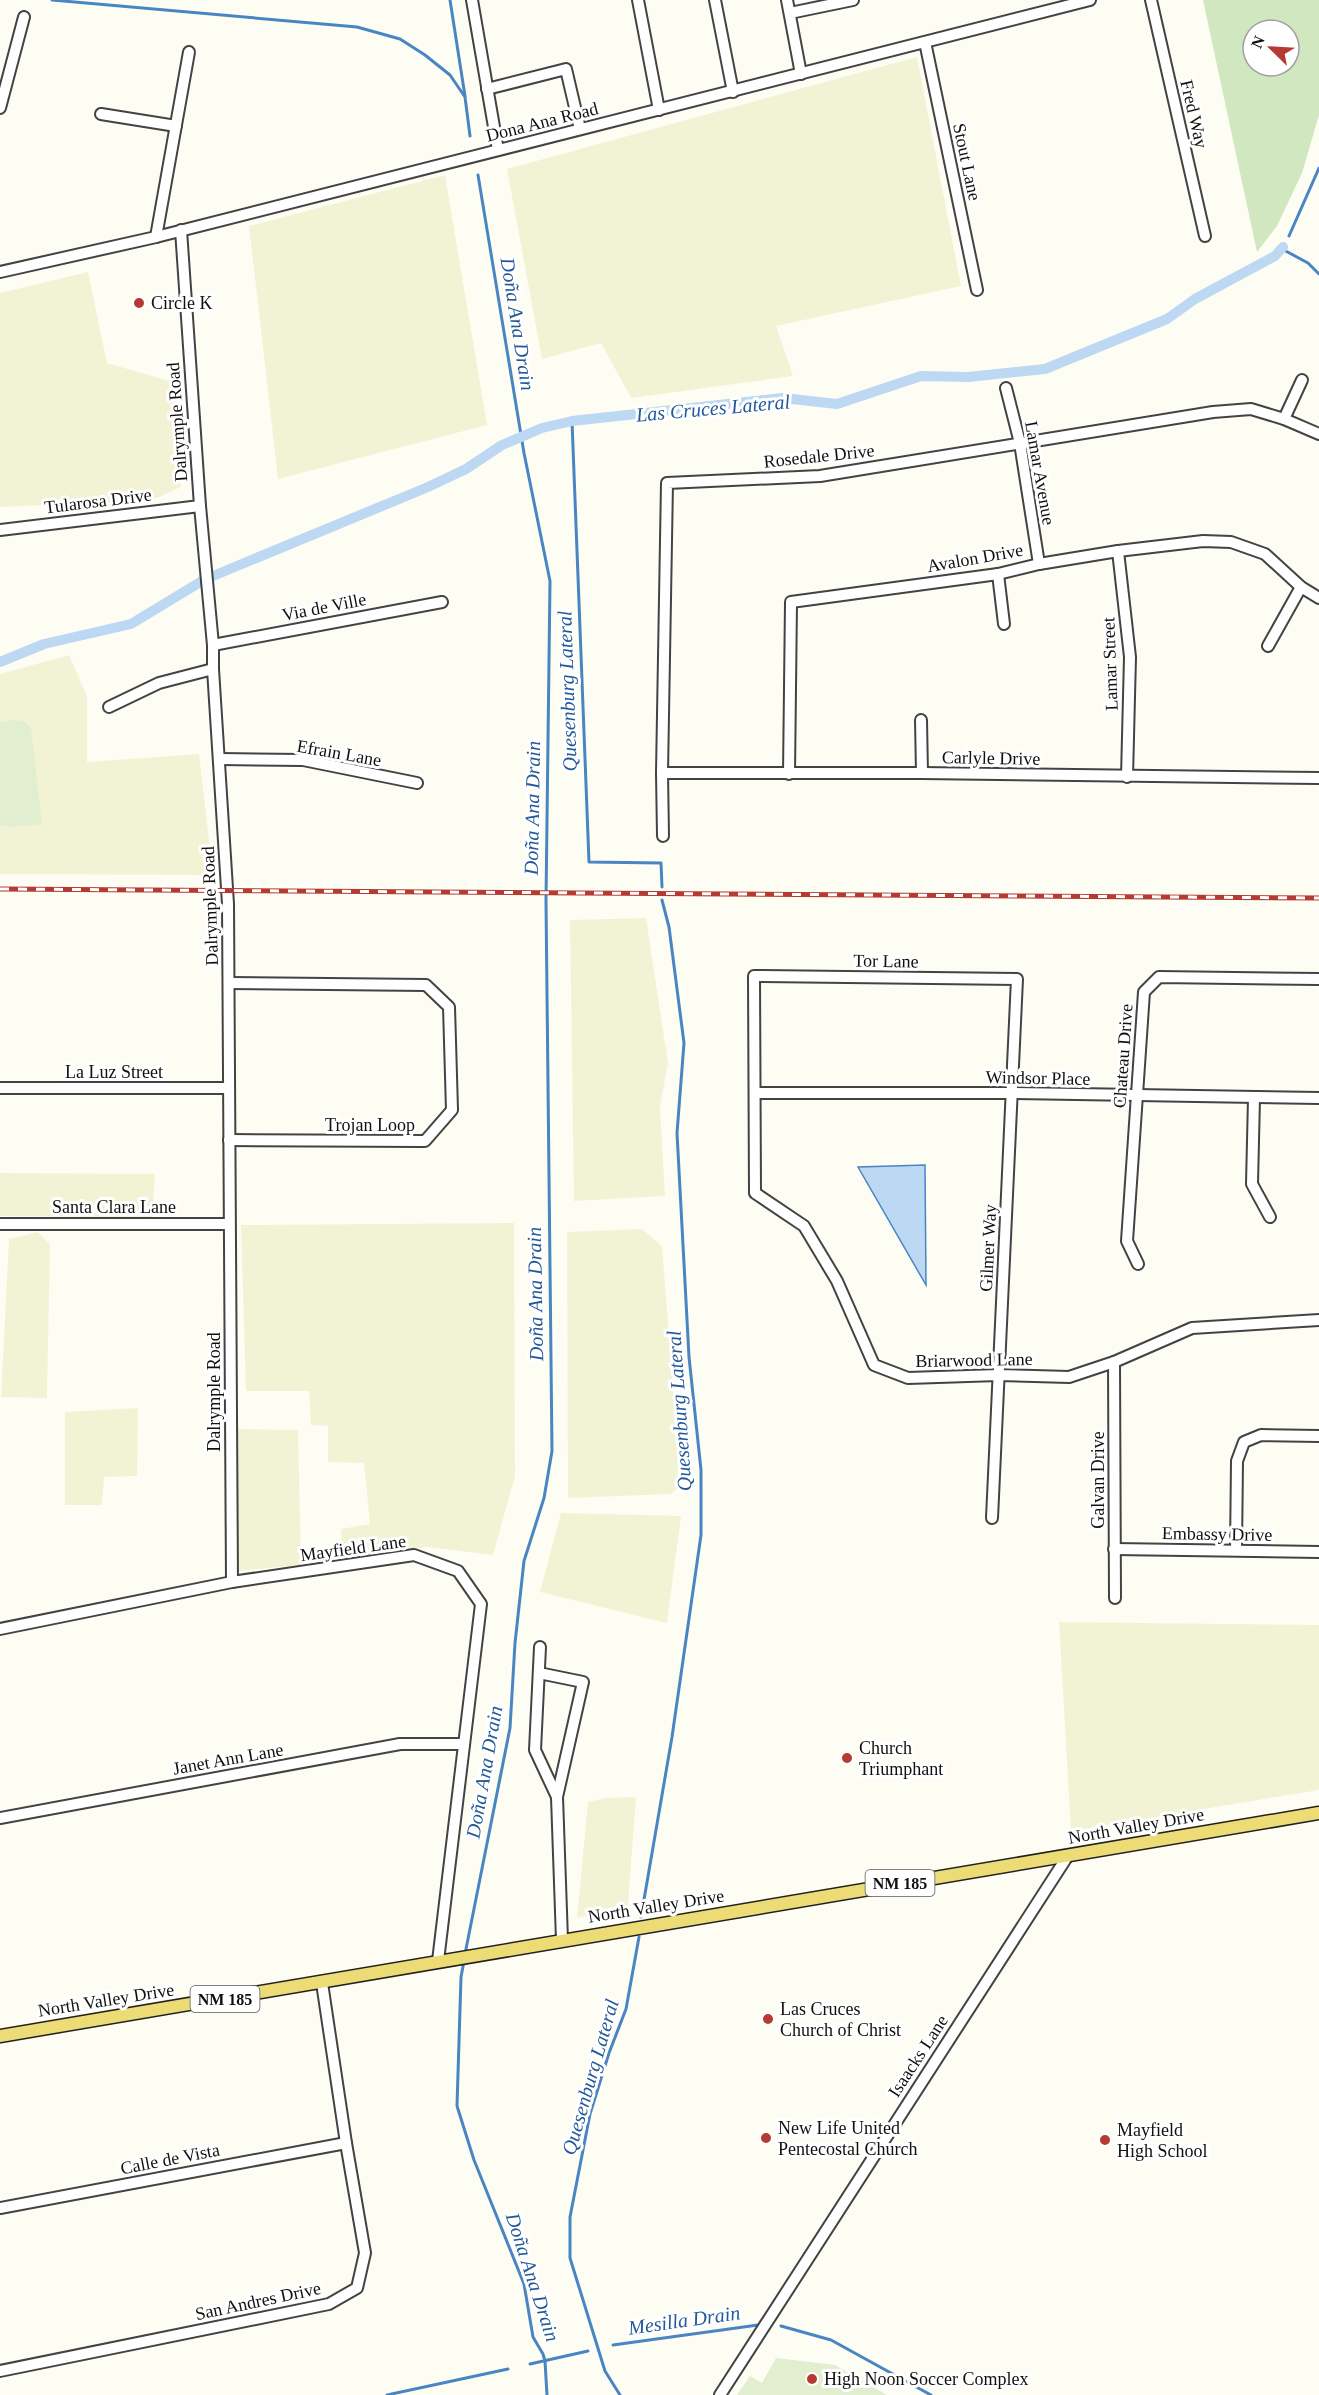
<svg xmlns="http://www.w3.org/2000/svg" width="1319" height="2395" font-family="'Times New Roman',serif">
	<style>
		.farmland { fill: #f2f3d5 }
		.green { fill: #d0e7bf; fill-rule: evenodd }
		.pitch { fill: #e1efd0 }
		.water { fill: #bdd8f2; stroke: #4a85c3; stroke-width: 1.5 }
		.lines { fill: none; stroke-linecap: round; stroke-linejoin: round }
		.stream { stroke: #4a85c3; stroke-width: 3 }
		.canal { stroke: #bdd8f2; stroke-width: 10 }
		.minor-casing { stroke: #434343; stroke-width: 14 }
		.major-casing { stroke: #212121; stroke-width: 15 }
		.minor { stroke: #fff; stroke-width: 10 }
		.major { stroke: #eddc75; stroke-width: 12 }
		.rail-casing { stroke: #b53a33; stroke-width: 5 }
		.rail { stroke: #fff; stroke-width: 3; stroke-dasharray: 9; stroke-linecap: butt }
		.poi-dot { fill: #b53a33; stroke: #fff; stroke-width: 2 }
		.labels { text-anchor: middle; stroke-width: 6; stroke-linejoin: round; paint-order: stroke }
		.shield { fill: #fff; stroke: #585858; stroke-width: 1.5 }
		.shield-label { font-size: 16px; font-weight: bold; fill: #101010 }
		.street-label { font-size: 18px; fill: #101010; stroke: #fff }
		.poi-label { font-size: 18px; fill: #101010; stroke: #fff; text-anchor: start }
		.water-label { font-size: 20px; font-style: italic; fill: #235999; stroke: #fff }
	</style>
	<rect width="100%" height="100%" fill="#fefdf4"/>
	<g class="farmland">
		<polygon points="917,57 961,286 776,326 793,376 631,398 601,343 542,359 507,169"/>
		<polygon points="445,175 487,425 278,479 249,226"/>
		<polygon points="88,272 107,363 173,382 181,487 152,500 0,507 0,293"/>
		<polygon points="69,655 87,696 87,762 199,754 213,875 0,874 0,674"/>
		<polygon points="646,918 668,1063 660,1106 665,1196 574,1201 570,920"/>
		<polygon points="0,1173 155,1174 152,1217 0,1216"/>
		<polygon points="514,1223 515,1476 493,1555 427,1547 375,1556 342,1548 341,1529 370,1524 364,1463 328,1462 328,1426 311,1425 309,1391 246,1391 241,1225"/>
		<polygon points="642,1229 662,1246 681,1486 670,1494 568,1498 567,1232"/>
		<polygon points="38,1232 50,1244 47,1398 1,1397 9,1239"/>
		<polygon points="138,1408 137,1476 104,1477 102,1505 65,1505 65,1412"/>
		<polygon points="235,1429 298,1430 301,1565 239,1571"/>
		<polygon points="561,1513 681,1516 667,1623 540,1592"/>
		<polygon points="1059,1622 1319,1625 1319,1790 1071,1831"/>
		<polygon points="636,1797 628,1905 577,1918 588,1802 606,1798"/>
	</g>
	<path class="green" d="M1203 0H1319V115L1302 173 1277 226 1257 252ZM1253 30H1289V66H1253Z"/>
	<g class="pitch">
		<polygon points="14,720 25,722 31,728 42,824 10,827 0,825 0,722"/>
		<polygon points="776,2358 835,2365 887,2395 737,2395 750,2376 762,2383"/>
	</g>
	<polygon class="water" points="925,1165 926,1285 858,1167"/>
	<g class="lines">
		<g class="stream">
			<polyline points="52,0 357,27 400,39 425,55 450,75 465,97 470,136"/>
			<polyline points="450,0 465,96"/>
			<polyline points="1289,236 1319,168"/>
			<polyline points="1282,249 1308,263 1319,274"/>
			<polyline points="572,421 589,862 661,863 662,887"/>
			<polyline points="641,1917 672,1737 701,1535 701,1470 689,1357 677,1133 684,1043 669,927 662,900"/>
			<polyline points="465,1954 510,1728 515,1643 524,1561 544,1498 552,1451 546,901 550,581 524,453 478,175"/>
			<polyline points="464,1961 461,1977 457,2106 474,2160 524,2284 533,2337 543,2354 545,2361 547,2395"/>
			<polyline points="781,2326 831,2340 931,2395"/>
			<polyline points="613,2345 758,2325"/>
			<polyline points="530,2364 588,2351"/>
			<polyline points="387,2395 508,2369"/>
			<polyline points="620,2395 605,2371 570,2258 570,2217 590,2114 609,2053 626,2009 639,1937"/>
		</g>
		<g class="canal">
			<polyline points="213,576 428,487 466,469 502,445 542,428 572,421 783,398 837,404 921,376 968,377 1045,369 1167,319 1195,299 1275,256 1283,247"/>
			<polyline points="0,662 44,644 131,624 202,581"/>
		</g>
		<defs>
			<g id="minor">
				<polyline points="472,0 498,150"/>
				<polyline points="638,0 659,110"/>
				<polyline points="715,0 733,92"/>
				<polyline points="787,0 801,74"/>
				<polyline points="1151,0 1205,236"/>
				<polyline points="790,13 853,0"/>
				<polyline points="925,42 977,290"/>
				<polyline points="487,89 566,69 580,129"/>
				<polyline points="0,108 24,17"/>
				<polyline points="101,114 176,126"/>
				<polyline points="181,230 200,506 213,645 213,669 228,904 232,1582"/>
				<polyline points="156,237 189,52"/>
				<polyline points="0,272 156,237 1090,0"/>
				<polyline points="1006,388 1020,443 1039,564"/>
				<polyline points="1284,419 1302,380"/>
				<polyline points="0,530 200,506"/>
				<polyline points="1118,551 1130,657 1127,777"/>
				<polyline points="998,574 1004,624"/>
				<polyline points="213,645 442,602"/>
				<polyline points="1268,646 1301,587"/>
				<polyline points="109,707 159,683 213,669"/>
				<polyline points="921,720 922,773"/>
				<polyline points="220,759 303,760 417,783"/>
				<polyline points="662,773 922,773 1319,778"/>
				<polyline points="789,774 791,602 998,574 1039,564 1118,551 1203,541 1231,542 1265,554 1301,587 1319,598"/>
				<polyline points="663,836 662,773 667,483 820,476 1213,412 1251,409 1284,419 1319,434"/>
				<polyline points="229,983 426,985 449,1007 452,1110 425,1141 229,1140"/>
				<polyline points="0,1088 229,1088"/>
				<polyline points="756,1093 1012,1093 1319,1098"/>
				<polyline points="1254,1098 1252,1184 1270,1217"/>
				<polyline points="0,1224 229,1224"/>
				<polyline points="1138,1264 1127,1241 1144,992 1159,977 1319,979"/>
				<polyline points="1114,1362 1115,1598"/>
				<polyline points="992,1518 1017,979 754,976 755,1193 804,1226 837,1281 874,1365 908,1378 998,1375 1069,1377 1114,1362 1192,1328 1319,1320"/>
				<polyline points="1114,1549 1319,1552"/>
				<polyline points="1236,1550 1237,1461 1244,1442 1261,1435 1319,1436"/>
				<polyline points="0,1629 232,1582 414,1555 458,1571 481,1604 438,1961"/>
				<polyline points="540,1647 535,1750 557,1797 562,1940"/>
				<polyline points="539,1673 583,1682 557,1797"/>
				<polyline points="0,1818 400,1744 464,1744"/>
				<polyline points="0,2208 346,2143"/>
				<polyline points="0,2371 329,2304 357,2288 365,2253 346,2143 322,1983"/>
				<polyline points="720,2395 1067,1857"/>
			</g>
			<polyline id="major" points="0,2036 1319,1813"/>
		</defs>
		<use href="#minor" class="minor-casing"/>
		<use href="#major" class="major-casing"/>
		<use href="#minor" class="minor"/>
		<use href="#major" class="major"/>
		<defs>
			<polyline id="rail" points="0,889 1319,898"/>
		</defs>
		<use href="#rail" class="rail-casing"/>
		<use href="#rail" class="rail"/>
	</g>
	<g class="poi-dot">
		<circle cx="139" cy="303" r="6"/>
		<circle cx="847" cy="1758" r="6"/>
		<circle cx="768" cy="2019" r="6"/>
		<circle cx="766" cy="2138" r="6"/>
		<circle cx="1105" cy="2140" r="6"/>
		<circle cx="812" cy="2379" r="6"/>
	</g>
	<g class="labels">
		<g class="shield">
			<rect x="865.5" y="1870" width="69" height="26" rx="4.5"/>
			<rect x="190.5" y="1986" width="69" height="26" rx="4.5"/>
		</g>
		<g class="shield-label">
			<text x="900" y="1889">NM 185</text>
			<text x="225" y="2005">NM 185</text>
		</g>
		<g class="street-label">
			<text transform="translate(1194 114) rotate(77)" y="6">Fred Way</text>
			<text transform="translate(542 122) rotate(-14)" y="6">Dona Ana Road</text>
			<text transform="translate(967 162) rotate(78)" y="6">Stout Lane</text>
			<text transform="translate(177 422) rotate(-94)" y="6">Dalrymple Road</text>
			<text transform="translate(819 456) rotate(-6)" y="6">Rosedale Drive</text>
			<text transform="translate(1040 473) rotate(80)" y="6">Lamar Avenue</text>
			<text transform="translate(98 501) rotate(-7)" y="6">Tularosa Drive</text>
			<text transform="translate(975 558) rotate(-10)" y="6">Avalon Drive</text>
			<text transform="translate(324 607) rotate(-11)" y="6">Via de Ville</text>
			<text transform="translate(1110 664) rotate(-92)" y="6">Lamar Street</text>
			<text transform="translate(339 753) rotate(10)" y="6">Efrain Lane</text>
			<text transform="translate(991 758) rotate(1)" y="6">Carlyle Drive</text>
			<text transform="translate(210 906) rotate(-92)" y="6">Dalrymple Road</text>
			<text transform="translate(886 961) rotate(1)" y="6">Tor Lane</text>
			<text transform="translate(1123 1056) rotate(-86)" y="6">Chateau Drive</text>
			<text x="114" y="1078">La Luz Street</text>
			<text transform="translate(1038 1078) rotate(1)" y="6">Windsor Place</text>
			<text x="370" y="1131">Trojan Loop</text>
			<text x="114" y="1213">Santa Clara Lane</text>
			<text transform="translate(988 1248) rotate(-87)" y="6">Gilmer Way</text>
			<text transform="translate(974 1360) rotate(-1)" y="6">Briarwood Lane</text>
			<text transform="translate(214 1392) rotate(-90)" y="6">Dalrymple Road</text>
			<text transform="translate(1098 1480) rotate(-90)" y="6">Galvan Drive</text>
			<text transform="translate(1217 1534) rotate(1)" y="6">Embassy Drive</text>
			<text transform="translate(353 1548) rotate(-8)" y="6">Mayfield Lane</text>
			<text transform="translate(228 1759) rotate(-10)" y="6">Janet Ann Lane</text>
			<text transform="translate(1136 1826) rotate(-10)" y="6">North Valley Drive</text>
			<text transform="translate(656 1906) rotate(-9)" y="6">North Valley Drive</text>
			<text transform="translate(106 2000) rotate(-9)" y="6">North Valley Drive</text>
			<text transform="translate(918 2056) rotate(-57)" y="6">Isaacks Lane</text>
			<text transform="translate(170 2159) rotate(-11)" y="6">Calle de Vista</text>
			<text transform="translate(258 2301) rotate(-12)" y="6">San Andres Drive</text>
		</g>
		<g class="poi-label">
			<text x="151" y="309">Circle K</text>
			<text x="859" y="1754">Church<tspan x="859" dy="21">Triumphant</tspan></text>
			<text x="780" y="2015">Las Cruces<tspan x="780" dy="21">Church of Christ</tspan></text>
			<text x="778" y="2134">New Life United<tspan x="778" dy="21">Pentecostal Church</tspan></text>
			<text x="1117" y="2136">Mayfield<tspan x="1117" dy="21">High School</tspan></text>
			<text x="824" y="2385">High Noon Soccer Complex</text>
		</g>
		<g class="water-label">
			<text transform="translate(518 324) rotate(81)" y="7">Doña Ana Drain</text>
			<text transform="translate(713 408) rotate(-5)" y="7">Las Cruces Lateral</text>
			<text transform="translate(567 691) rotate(-92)" y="7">Quesenburg Lateral</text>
			<text transform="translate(532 808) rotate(-89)" y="7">Doña Ana Drain</text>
			<text transform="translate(535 1294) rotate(-91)" y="7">Doña Ana Drain</text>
			<text transform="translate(679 1411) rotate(-94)" y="7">Quesenburg Lateral</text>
			<text transform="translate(484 1772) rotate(-80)" y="7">Doña Ana Drain</text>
			<text transform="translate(590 2077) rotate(-74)" y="7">Quesenburg Lateral</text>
			<text transform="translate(533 2277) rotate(72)" y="7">Doña Ana Drain</text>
			<text transform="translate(684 2320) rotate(-8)" y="7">Mesilla Drain</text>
		</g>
	</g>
	<g transform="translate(1271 48) rotate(294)"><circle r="28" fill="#ffffff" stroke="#9f9f9f" stroke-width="1.5"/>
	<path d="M0-4.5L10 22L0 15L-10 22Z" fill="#b53a33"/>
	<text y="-9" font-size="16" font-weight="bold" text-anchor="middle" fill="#101010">N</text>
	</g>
</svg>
